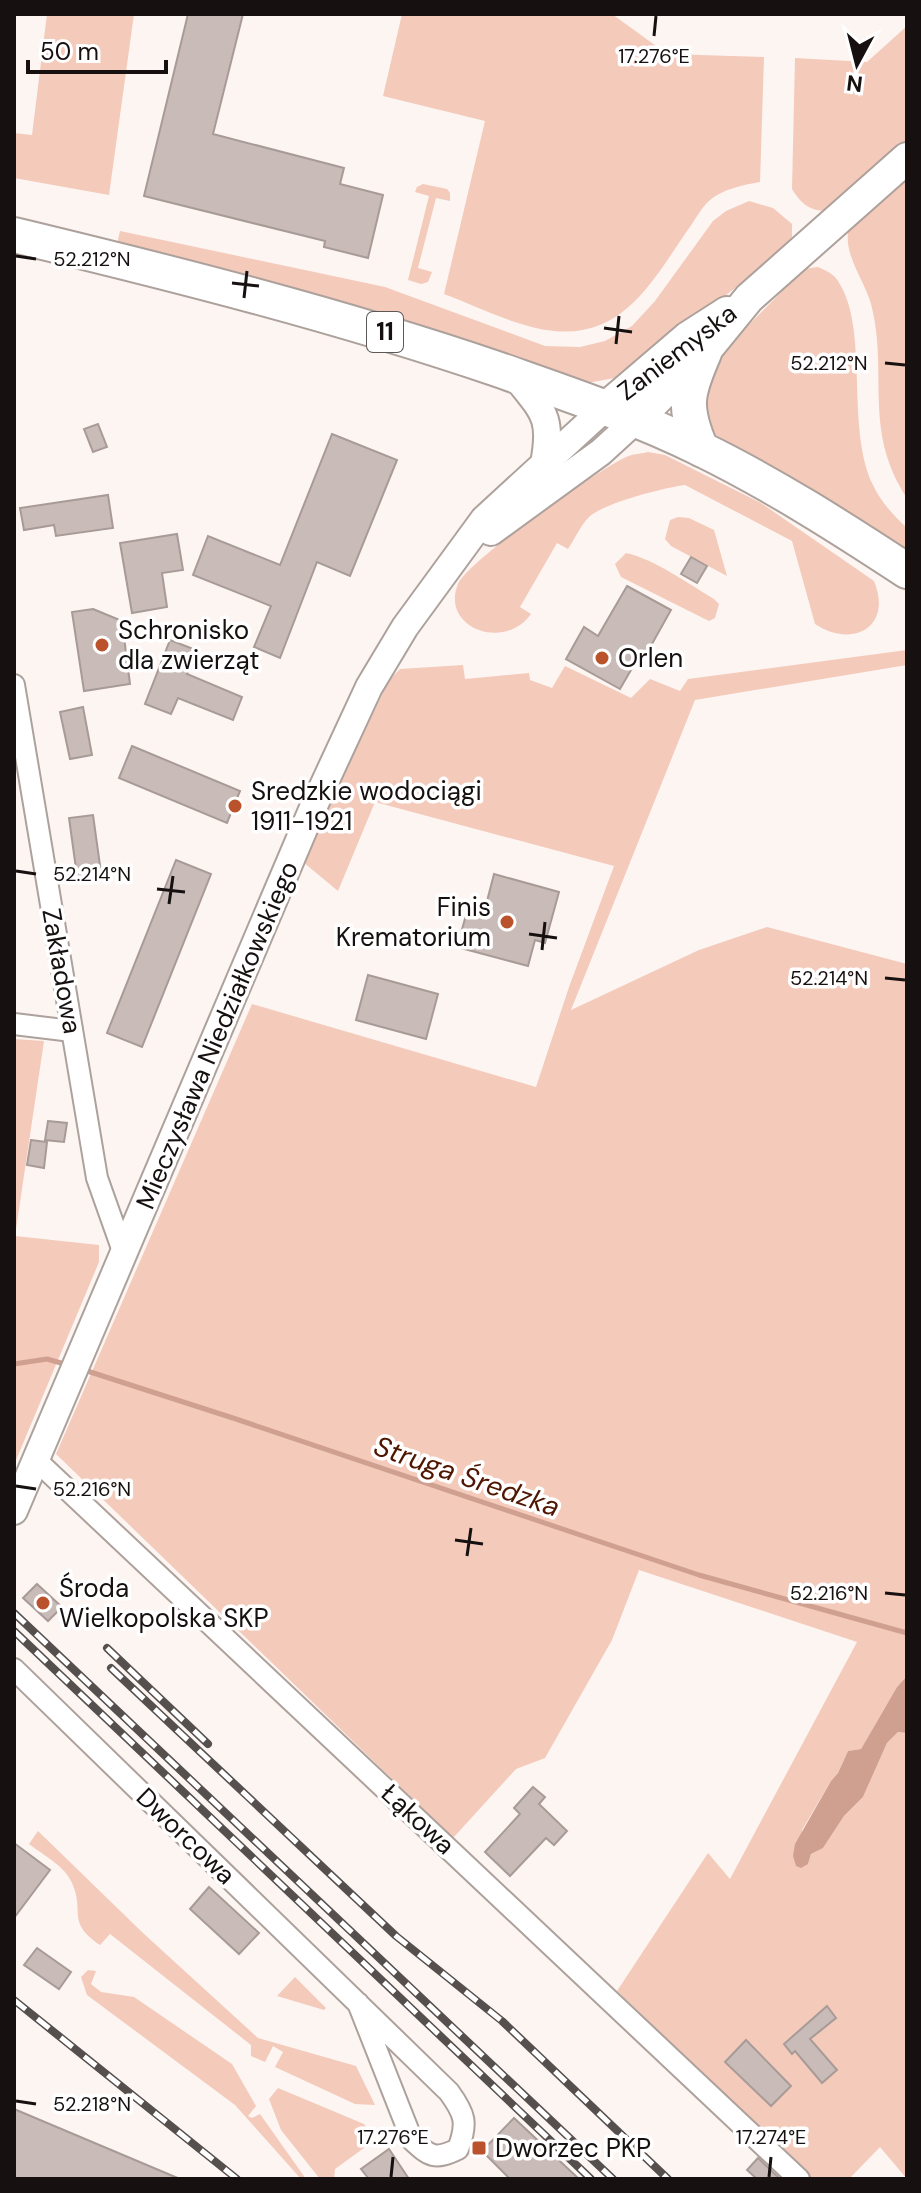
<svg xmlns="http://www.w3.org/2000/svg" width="921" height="2193" font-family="'DM Sans',sans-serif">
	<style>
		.green { fill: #f4cabb }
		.water { fill: #cfa090 }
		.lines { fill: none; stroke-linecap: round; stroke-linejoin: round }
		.stream { stroke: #cfa090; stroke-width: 5 }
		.building { fill: #c9bcb8; stroke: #a89b97; stroke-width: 2 }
		.minor-casing { stroke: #ada19c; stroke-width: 24 }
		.tertiary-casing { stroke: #ada19c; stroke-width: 30 }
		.secondary-casing { stroke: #ada19c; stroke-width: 34 }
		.trunk-casing { stroke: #ada19c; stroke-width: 38 }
		.minor { stroke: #fff; stroke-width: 20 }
		.tertiary { stroke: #fff; stroke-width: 26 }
		.secondary { stroke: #fff; stroke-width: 30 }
		.trunk { stroke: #fff; stroke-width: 34 }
		.rail-casing { stroke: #554f4e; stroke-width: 8 }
		.rail { stroke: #fff; stroke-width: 5; stroke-dasharray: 15; stroke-linecap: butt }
		.ticks { fill: none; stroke: #161110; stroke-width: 3 }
		.poi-dot { fill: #ba522c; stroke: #fff; stroke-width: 3 }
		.labels { text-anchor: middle; stroke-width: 7; stroke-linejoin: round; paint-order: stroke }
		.shield { fill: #fff; stroke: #5c5858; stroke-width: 2 }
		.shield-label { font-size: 24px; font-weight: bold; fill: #161110 }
		.street-label { font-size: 26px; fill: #161110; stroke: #fff }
		.poi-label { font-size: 26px; fill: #161110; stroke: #fff; text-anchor: start }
		.water-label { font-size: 28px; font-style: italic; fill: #4f1601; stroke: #fff }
		.ticks-label { font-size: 20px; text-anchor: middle; fill: #161110; stroke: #fff; stroke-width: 7; stroke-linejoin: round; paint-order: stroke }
	</style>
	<rect width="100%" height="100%" fill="#fdf5f2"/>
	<g class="green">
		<polygon points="47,14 134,14 109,195 14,178 14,133 32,135"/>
		<path d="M402 14H612L667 54 764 57 760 182C743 185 722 189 709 201 700 209 694 222 687 231 653 280 624 338 554 331 516 327 479 307 444 294L485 121 383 96Z"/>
		<path d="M907 26V143L828 211C810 211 801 204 792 189L795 58 867 62Z"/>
		<path d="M907 174V498C862 430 889 373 871 304 864 279 842 253 849 227Z"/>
		<polygon points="423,184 447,189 450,193 450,201 436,198 418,268 432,272 428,282 421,284 408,280 429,196 415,192 417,187"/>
		<polygon points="749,201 773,208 792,224 792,237 787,248 620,377 587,383 496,350 382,313 117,244 120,231 385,287 545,346 580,347 605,341 632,326 655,301 713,221 726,211"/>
		<path d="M818 267C825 270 834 274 838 281 870 329 845 427 873 485 880 501 894 516 907 528V550L830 500 709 431 697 397 714 360 804 269Z"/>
		<path d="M648 452 665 455 761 503 874 581C893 627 853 649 815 624L792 541 685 485C663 488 604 503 589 517 580 526 575 539 568 549L557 543 520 607 531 614C504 652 440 627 458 584 467 561 597 471 624 458 631 454 640 454 648 452Z"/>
		<polygon points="678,517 689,518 714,530 727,576 671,546 665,539 670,520"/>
		<path d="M626 553C654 559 689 584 714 599L719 604 715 618 709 621 621 577 615 564Z"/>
		<polygon points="907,650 907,665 695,700 571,1010 699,950 767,927 907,964 907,1676 897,1687 861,1749 848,1751 838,1773 831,1781 802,1830 808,1864 811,1854 823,1848 844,1816 863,1797 887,1743 898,1732 907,1733 905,1845 907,1854 907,2179 880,2147 849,2179 812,2179 617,1991 708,1853 730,1879 857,1642 639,1570 612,1640 545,1758 516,1769 453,1838 56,1454 252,1004 536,1087 569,987 614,866 375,802 338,891 303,862 389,680 400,669 463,665 465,679 529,673 530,680 552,688 565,666 631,698 650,679 680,691 688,679"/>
		<polygon points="14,1039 44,1041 15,1236 99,1245 99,1262 14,1465"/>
		<path d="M38 1831 143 1933 258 2038 356 2066 375 2105 355 2104 275 2067 283 2052 273 2046 265 2062 251 2056V2045L110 1934 100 1945C66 1922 85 1912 72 1883 65 1866 43 1855 29 1844Z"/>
		<polygon points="88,1970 96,1971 91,1984 101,1992 134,1997 232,2064 256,2106 248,2116 252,2118 260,2114 306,2179 301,2179 235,2105 87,1995 81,1977"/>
		<polygon points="295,1977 326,2008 324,2010 277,1996"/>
		<polygon points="278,2088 364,2124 375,2140 335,2169 334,2179 320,2179 281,2130 269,2099"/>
	</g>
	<polygon class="water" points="907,1676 907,1733 898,1732 887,1743 863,1797 844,1816 823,1848 811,1854 808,1864 801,1868 796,1866 793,1856 795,1844 831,1781 838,1773 848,1751 861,1749 897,1687"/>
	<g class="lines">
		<g class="stream">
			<polyline points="14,1364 47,1359 68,1365"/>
			<polyline points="81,1369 236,1419 699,1575 907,1633"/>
		</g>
	</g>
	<g class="building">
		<polygon points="188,14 243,14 213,134 344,168 340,184 383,195 368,258 324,247 325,241 144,196"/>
		<polygon points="98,424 107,447 93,452 84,429"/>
		<polygon points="332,434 397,460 350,576 317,562 280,658 254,647 271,606 193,575 208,536 280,565"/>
		<polygon points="108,495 113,528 56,536 54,525 24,530 20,508"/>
		<polygon points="177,534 183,570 162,573 167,607 132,613 120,543"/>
		<polygon points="691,557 707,566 697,583 681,574"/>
		<polygon points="627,586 671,610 643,660 638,658 620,689 566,659 584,627 598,636"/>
		<polygon points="93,609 122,621 130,684 84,691 72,612"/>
		<polygon points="170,640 196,650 187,674 242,697 233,720 178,698 171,714 145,704"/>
		<polygon points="83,707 92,755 70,759 60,712"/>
		<polygon points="132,746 240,791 227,823 119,778"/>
		<polygon points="93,815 102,880 78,883 69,818"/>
		<polygon points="176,860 211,874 142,1047 107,1033"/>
		<polygon points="494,874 559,892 545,943 535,940 528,966 457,947 470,901 486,905"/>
		<polygon points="368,975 438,994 426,1039 356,1020"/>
		<polygon points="48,1121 67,1123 64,1142 45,1140"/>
		<polygon points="31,1140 47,1142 44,1168 27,1165"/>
		<polygon points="37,1584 62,1607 48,1621 23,1598"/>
		<polygon points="533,1787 545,1797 539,1804 567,1831 554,1845 546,1838 510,1876 485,1852 520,1814 514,1808"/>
		<polygon points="14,1843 50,1870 14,1918"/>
		<polygon points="209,1887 259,1933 239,1954 190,1909"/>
		<polygon points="37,1948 71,1972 59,1989 24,1965"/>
		<polygon points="827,2006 836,2018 810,2039 837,2070 822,2083 795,2051 792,2054 784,2044"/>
		<polygon points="746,2040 791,2086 771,2106 725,2062"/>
		<polygon points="14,2109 180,2179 14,2179"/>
		<polygon points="514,2118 579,2179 510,2179 482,2151"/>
		<polygon points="389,2149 409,2179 369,2179 361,2169"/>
		<polygon points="758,2158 780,2179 757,2179 747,2170"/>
	</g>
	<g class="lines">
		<defs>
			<g id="minor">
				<polyline points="14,685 97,1178 124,1254"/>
				<polyline points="14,1024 72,1031"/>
				<polyline points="36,1460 799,2179"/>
				<path d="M14 1669 449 2092C465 2114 468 2123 458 2149 435 2160 430 2157 412 2140L358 2003"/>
			</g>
			<g id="tertiary">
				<path d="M515 376C543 412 553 416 544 464"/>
				<polyline points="491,532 601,452 636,420"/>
				<polyline points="14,1511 312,810 369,687 405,627 484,519 605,408"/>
			</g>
			<g id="secondary">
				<polyline points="605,408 688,337 727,312"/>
				<polyline points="636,420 704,353 749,298 907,158"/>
			</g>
			<g id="trunk">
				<path d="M14 235C176 274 338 315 497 369 565 393 634 416 699 448 771 483 840 527 907 571"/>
				<path d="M701 449C683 407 686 394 704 353"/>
			</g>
		</defs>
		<use href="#minor" class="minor-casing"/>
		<use href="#tertiary" class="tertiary-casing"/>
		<use href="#secondary" class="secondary-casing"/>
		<use href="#trunk" class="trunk-casing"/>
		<use href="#minor" class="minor"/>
		<use href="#tertiary" class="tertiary"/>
		<use href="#secondary" class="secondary"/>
		<use href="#trunk" class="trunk"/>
		<defs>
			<g id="rail">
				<polyline points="14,1613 613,2179"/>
				<polyline points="14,1631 591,2179"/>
				<polyline points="107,1648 208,1744"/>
				<polyline points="111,1668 396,1936 502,2021 668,2179"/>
				<polyline points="14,2000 237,2179"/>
			</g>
		</defs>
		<use href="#rail" class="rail-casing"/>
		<use href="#rail" class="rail"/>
	</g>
	<path class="ticks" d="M654 36 656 16M16 256 36 259M232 283 259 286M244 298 247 271M604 328 632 332M616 344 619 316M885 363 905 365M16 871 36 874M157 889 185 892M169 904 173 876M529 934 557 938M542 950 545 922M885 978 905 980M16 1486 36 1489M455 1540 483 1544M467 1556 471 1528M885 1593 905 1595M16 2101 36 2104M391 2177 393 2157M769 2177 771 2157"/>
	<g class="poi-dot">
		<circle cx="102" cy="645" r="8"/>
		<circle cx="602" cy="658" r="8"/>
		<circle cx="235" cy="806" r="8"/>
		<circle cx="507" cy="922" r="8"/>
		<circle cx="43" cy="1603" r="8"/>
		<rect x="471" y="2140" width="16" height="16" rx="4"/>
	</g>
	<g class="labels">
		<rect class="shield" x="367" y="312" width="36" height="40" rx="6"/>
		<g class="shield-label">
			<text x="385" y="340">11</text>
		</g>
		<g class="street-label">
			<text transform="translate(677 352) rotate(-37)" y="9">Zaniemyska</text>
			<text transform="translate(62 971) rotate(80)" y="9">Zakładowa</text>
			<text transform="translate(217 1035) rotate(-67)" y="9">Mieczysława Niedziałkowskiego</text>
			<text transform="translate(418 1819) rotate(43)" y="9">Łąkowa</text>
			<text transform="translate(186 1836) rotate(44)" y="9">Dworcowa</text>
		</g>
		<g class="poi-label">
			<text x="118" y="639">Schronisko<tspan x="118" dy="30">dla zwierząt</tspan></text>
			<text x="618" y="667">Orlen</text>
			<text x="251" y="800">Sredzkie wodociągi<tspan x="251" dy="30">1911-1921</tspan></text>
			<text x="491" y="916" text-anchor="end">Finis<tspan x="491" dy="30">Krematorium</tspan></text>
			<text x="59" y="1597">Środa<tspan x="59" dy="30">Wielkopolska SKP</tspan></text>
			<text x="495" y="2157">Dworzec PKP</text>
		</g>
		<g class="water-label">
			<text transform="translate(467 1476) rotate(19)" y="10">Struga Średzka</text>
		</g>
	</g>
	<g class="ticks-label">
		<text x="654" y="63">17.276°E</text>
		<text x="92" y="266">52.212°N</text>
		<text x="829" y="370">52.212°N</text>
		<text x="92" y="881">52.214°N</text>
		<text x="829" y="985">52.214°N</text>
		<text x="92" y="1496">52.216°N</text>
		<text x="829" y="1600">52.216°N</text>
		<text x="92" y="2111">52.218°N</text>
		<text x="393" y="2144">17.276°E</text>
		<text x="771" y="2144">17.274°E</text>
	</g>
	<rect width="921" height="2193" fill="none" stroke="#161110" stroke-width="32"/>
	<g transform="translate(857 64) rotate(187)" stroke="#ffffff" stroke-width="6" paint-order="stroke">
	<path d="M0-6L14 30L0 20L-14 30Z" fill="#161110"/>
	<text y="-12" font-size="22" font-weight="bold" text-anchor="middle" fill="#161110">N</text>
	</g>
	<path d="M28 60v12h138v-12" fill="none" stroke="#161110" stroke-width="4"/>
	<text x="40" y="60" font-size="24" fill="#161110" stroke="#ffffff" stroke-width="6" paint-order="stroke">50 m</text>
</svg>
